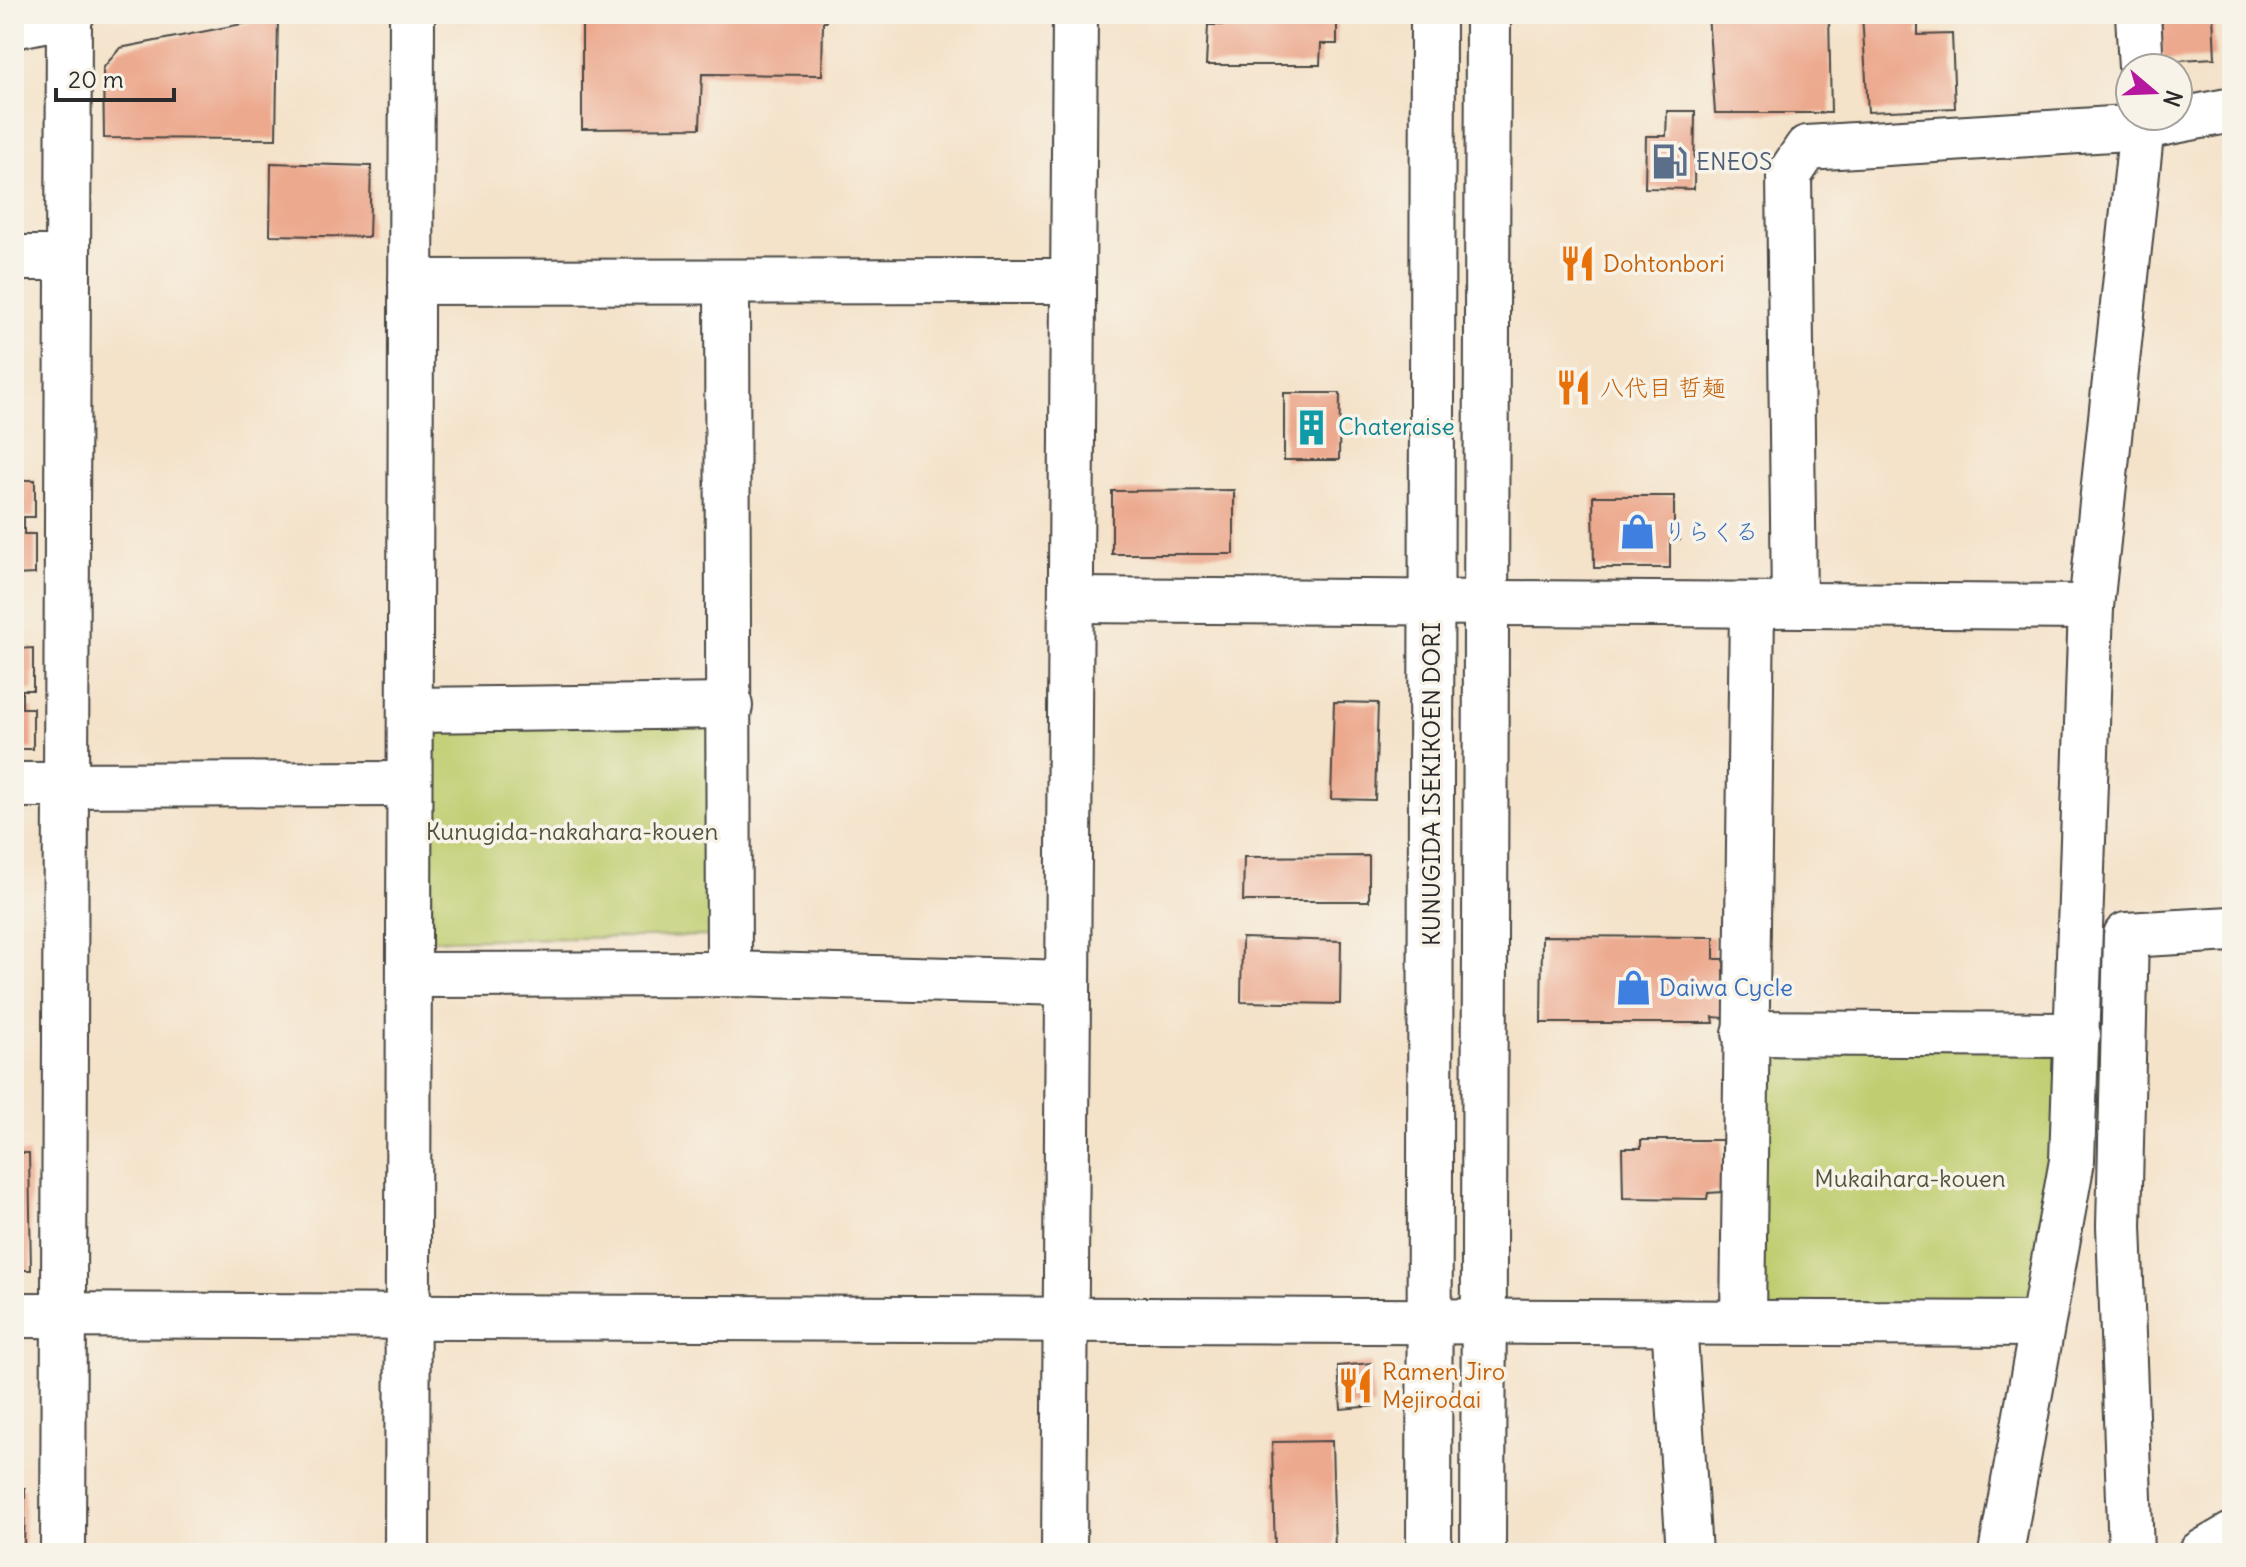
<svg xmlns="http://www.w3.org/2000/svg" width="2246" height="1567" font-family="Delius,'Klee One',sans-serif">
	<style>
		.green { fill: #c0cd6f; stroke: #767c4d; stroke-width: 2 }
		.building { fill: #eca98e }
		.lines { fill: none; stroke-linecap: round; stroke-linejoin: round }
		.minor-casing { stroke: #494643; stroke-width: 48 }
		.minor { stroke: #fff; stroke-width: 44 }
		.labels { text-anchor: middle; stroke-width: 7; stroke-linejoin: round; paint-order: stroke }
		.service-label { font-size: 24px; fill: #4e5e75; stroke: #f7f3e8; text-anchor: start }
		.food-label { font-size: 24px; fill: #c56008; stroke: #f7f3e8; text-anchor: start }
		.culture-label { font-size: 24px; fill: #0d838f; stroke: #f7f3e8; text-anchor: start }
		.shop-label { font-size: 24px; fill: #366cbe; stroke: #f7f3e8; text-anchor: start }
		.street-label { font-size: 24px; fill: #2b2b2b; stroke: #f7f3e8 }
		.park-label { font-size: 24px; fill: #50543c; stroke: #f7f3e8 }
	</style>
	<rect width="100%" height="100%" fill="#f7f3e8"/>
	<filter id="ink" filterUnits="userSpaceOnUse"><feTurbulence type="fractalNoise" baseFrequency=".0125" numOctaves="2"/><feDisplacementMap in="SourceGraphic" scale="16" xChannelSelector="R" yChannelSelector="G"/><feConvolveMatrix kernelMatrix="1 2 1 2 8 2 1 2 1" color-interpolation-filters="sRGB"/></filter>
	<filter id="wash" filterUnits="userSpaceOnUse"><feTurbulence type="fractalNoise" baseFrequency=".006" numOctaves="4" result="noise"/><feDisplacementMap in="SourceGraphic" scale="32" xChannelSelector="R" yChannelSelector="G"/><feGaussianBlur stdDeviation="1.8" result="paint"/><feColorMatrix in="noise" values="0 0 0 0 0 0 0 0 0 0 0 0 0 0 0 0 0 1.4 0 .05"/><feComposite in="paint" operator="in"/></filter>
	<g filter="url(#wash)">
		<rect width="100%" height="100%" fill="#f4e2c9"/>
		<g class="green">
			<polygon points="711,724 714,936 432,940 429,728"/>
			<polygon points="1745,1033 2078,1035 2042,1324 1743,1320"/>
		</g>
		<g id="blocks">
			<g class="building">
				<polygon points="582,14 826,14 826,22 823,22 822,75 702,74 700,128 582,129"/>
				<polygon points="1234,14 1337,14 1337,44 1321,44 1320,65 1206,65 1208,25 1233,25"/>
				<polygon points="1708,14 1829,14 1831,113 1715,113"/>
				<polygon points="1862,14 1918,14 1918,35 1952,34 1955,108 1868,112"/>
				<polygon points="2161,14 2213,14 2215,58 2163,61"/>
				<polygon points="278,17 276,139 104,138 103,68 120,48"/>
				<polygon points="14,95 21,95 19,231 14,231"/>
				<polygon points="1667,111 1695,111 1694,189 1645,188 1646,136 1666,136"/>
				<polygon points="271,163 371,166 369,237 270,235"/>
				<polygon points="1284,393 1340,393 1339,460 1284,460"/>
				<polygon points="14,480 35,480 35,517 24,517 24,534 35,534 35,574 14,575"/>
				<polygon points="1234,490 1234,554 1112,554 1112,491"/>
				<polygon points="1593,496 1674,496 1674,524 1679,524 1680,540 1670,541 1670,568 1594,568"/>
				<polygon points="33,648 33,690 22,690 22,708 33,708 33,749 14,749 14,649"/>
				<polygon points="1334,702 1378,703 1375,800 1331,799"/>
				<polygon points="1369,856 1369,901 1243,901 1244,857"/>
				<polygon points="1542,936 1714,937 1714,959 1724,959 1725,1018 1713,1017 1714,1023 1541,1023"/>
				<polygon points="1242,938 1341,941 1340,1004 1241,1002"/>
				<polygon points="1641,1140 1722,1140 1723,1192 1708,1193 1707,1199 1623,1198 1622,1148 1641,1148"/>
				<polygon points="14,1153 29,1153 31,1270 14,1270"/>
				<polygon points="1371,1363 1374,1406 1341,1409 1338,1366"/>
				<polygon points="1332,1441 1335,1553 1275,1553 1272,1442"/>
				<polygon points="14,1488 25,1488 24,1553 14,1553"/>
			</g>
		</g>
	</g>
	<g filter="url(#ink)">
		<use href="#blocks" fill-opacity="0" stroke="#494643" stroke-width="2"/>
		<g class="lines">
			<defs>
				<g id="minor">
					<polyline points="2138,14 2141,68"/>
					<polyline points="14,26 72,14"/>
					<polyline points="14,258 68,258"/>
					<polyline points="411,282 1073,281"/>
					<polyline points="727,282 729,974"/>
					<polyline points="1071,600 2091,607"/>
					<polyline points="1794,604 1789,175 1807,148 2144,127 2232,110"/>
					<polyline points="410,710 730,706"/>
					<polyline points="14,785 409,784"/>
					<polyline points="411,975 729,974 1068,983"/>
					<polyline points="1745,1033 2078,1035"/>
					<polyline points="14,1315 2042,1324"/>
					<polyline points="1743,1320 1752,607"/>
					<polyline points="1674,1322 1689,1553"/>
					<polyline points="63,1553 69,14"/>
					<polyline points="407,1553 412,14"/>
					<polyline points="1064,1553 1075,14"/>
					<polyline points="1429,1553 1433,14"/>
					<polyline points="1483,1553 1488,14"/>
					<polyline points="2001,1553 2072,1161 2091,607 2143,116"/>
					<polyline points="2131,1553 2119,1226 2126,935 2232,929"/>
					<polyline points="2201,1553 2232,1535"/>
				</g>
			</defs>
			<use href="#minor" class="minor-casing"/>
			<use href="#minor" class="minor"/>
		</g>
	</g>
	<defs>
		<symbol id="fuel-bare" viewBox="-9 -9 18 18"><path d="M-5.5-6h7V0h2V4h1.3V-2.5L3-4.5l.8-.8L6-3V5H2.5V1h-1V6h-7ZM-4.2-4.7v3.2H.2V-4.7Z" fill="#5c6f8a" stroke="#f7f3e8" stroke-width="2.5" paint-order="stroke"/></symbol>
		<symbol id="restaurant-bare" viewBox="-9 -9 18 18"><path d="M-5-6h1v4h1v-4h1v4h1v-4h1v5L-1.5 .5V6h-2V.5L-5-1ZM5-6V6H3V1.5H1.5Q1.5-4 5-6Z" fill="#e8710a" stroke="#f7f3e8" stroke-width="2.5" paint-order="stroke"/></symbol>
		<symbol id="building-bare" viewBox="-9 -9 18 18"><path d="M-4-6H4V6H1V3H-1V6H-4ZM-2.5-4.3h1.7v1.8h-1.7ZM.8-4.3h1.7v1.8H.8ZM-2.5-1h1.7V.8h-1.7ZM.8-1h1.7V.8H.8Z" fill="#0f9aa8" stroke="#f7f3e8" stroke-width="2.5" paint-order="stroke"/></symbol>
		<symbol id="shop-bare" viewBox="-9 -9 18 18"><path d="M-5-2.5h2.3a2.7 3.5 0 0 1 5.4 0H5L5.5 6h-11ZM-1.5-2.5h3a1.5 2.3 0 0 0-3 0Z" fill="#3f7fe0" stroke="#f7f3e8" stroke-width="2.5" paint-order="stroke"/></symbol>
	</defs>
	<g fill-rule="evenodd">
		<use href="#fuel-bare" x="1644" y="136" width="51" height="51"/>
		<use href="#restaurant-bare" x="1552" y="238" width="51" height="51"/>
		<use href="#restaurant-bare" x="1548" y="362" width="51" height="51"/>
		<use href="#building-bare" x="1286" y="402" width="51" height="51"/>
		<use href="#shop-bare" x="1612" y="506" width="51" height="51"/>
		<use href="#shop-bare" x="1608" y="962" width="51" height="51"/>
		<use href="#restaurant-bare" x="1330" y="1360" width="51" height="51"/>
	</g>
	<g class="labels">
		<g class="service-label">
			<text x="1696" y="170">ENEOS</text>
		</g>
		<g class="food-label">
			<text x="1603" y="272">Dohtonbori</text>
			<text x="1600" y="396">八代目 哲麺</text>
			<text x="1382" y="1380">Ramen Jiro<tspan x="1382" dy="28">Mejirodai</tspan></text>
		</g>
		<g class="culture-label">
			<text x="1338" y="435">Chateraise</text>
		</g>
		<g class="shop-label">
			<text x="1663" y="540">りらくる</text>
			<text x="1659" y="996">Daiwa Cycle</text>
		</g>
		<g class="street-label">
			<text transform="translate(1432 784) rotate(-90)" y="8">KUNUGIDA ISEKIKOEN DORI</text>
		</g>
		<g class="park-label">
			<text x="572" y="840">Kunugida-nakahara-kouen</text>
			<text x="1910" y="1187">Mukaihara-kouen</text>
		</g>
	</g>
	<rect width="2246" height="1567" fill="none" stroke="#f7f3e8" stroke-width="48"/>
	<g transform="translate(2154 92) rotate(109)"><circle r="38" fill="#f7f3e8" stroke="#a5a39c" stroke-width="2"/>
	<path d="M0-6L14 30L0 20L-14 30Z" fill="#b5179e"/>
	<text y="-12" font-size="22" font-weight="bold" text-anchor="middle" fill="#2b2b2b">N</text>
	</g>
	<path d="M56 88v12h118v-12" fill="none" stroke="#2b2b2b" stroke-width="4"/>
	<text x="68" y="88" font-size="24" fill="#2b2b2b" stroke="#f7f3e8" stroke-width="6" paint-order="stroke">20 m</text>
</svg>
